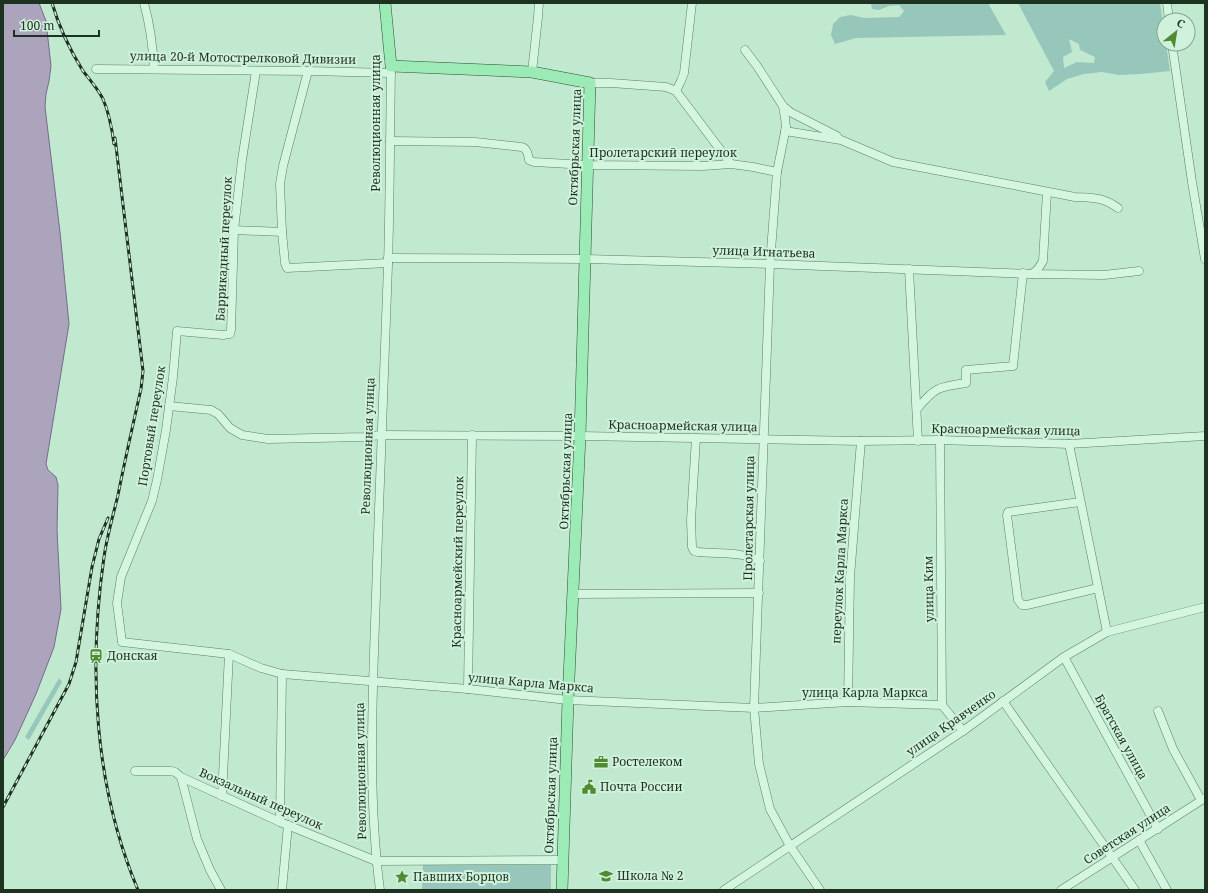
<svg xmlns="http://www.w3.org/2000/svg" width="1208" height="893" font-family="'Noto Serif',serif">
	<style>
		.green { fill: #97c6bb; fill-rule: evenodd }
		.water { fill: #aca3bc; stroke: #776c89 }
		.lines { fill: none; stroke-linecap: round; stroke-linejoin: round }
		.minor-casing { stroke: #5b8161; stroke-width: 9 }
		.major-casing { stroke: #2f4f32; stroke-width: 12 }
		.minor { stroke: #d4f5df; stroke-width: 8 }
		.major { stroke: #9ceab6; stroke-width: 11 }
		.rail-casing { stroke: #1d3220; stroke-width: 3 }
		.rail { stroke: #d0f1dc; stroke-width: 1.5; stroke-dasharray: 4.5; stroke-linecap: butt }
		.labels { text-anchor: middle; stroke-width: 4; stroke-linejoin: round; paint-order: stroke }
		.street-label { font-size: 12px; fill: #1d3220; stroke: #d0f1dc }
		.poi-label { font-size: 12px; fill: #1d3220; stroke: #d0f1dc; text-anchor: start }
	</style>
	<rect width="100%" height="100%" fill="#c1e9cf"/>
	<g class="green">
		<polygon points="871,3 988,3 1006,35 856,38 835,44 831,35 833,24 840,17 851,15 864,18 899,17 904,11 899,5 889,6 879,10 872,9"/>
		<path d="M1018 3H1160L1164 30V44H1166L1170 71 1141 74 1119 75 1102 72 1084 74 1067 79 1049 91 1045 82 1054 71ZM1069 39 1079 44 1080 50 1095 57 1094 63 1077 62 1064 68 1063 57 1072 52Z"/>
		<polygon points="59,678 62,682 29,740 25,737"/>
		<polygon points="423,864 551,865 551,890 422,890"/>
	</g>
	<polygon class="water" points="3,3 39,3 46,21 51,66 49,81 46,94 45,107 60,232 69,324 46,464 48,470 56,477 58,485 57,530 61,609 54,647 36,694 15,740 3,760"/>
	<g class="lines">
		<defs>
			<g id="minor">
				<path d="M144 3C150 25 153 47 154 69"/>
				<polyline points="1167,3 1169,20"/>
				<polyline points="1172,44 1192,182 1205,259"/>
				<polyline points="745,50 757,66 783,106 790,112 837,136"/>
				<polyline points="96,69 308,71 391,73"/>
				<polyline points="256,71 242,160 234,230 231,330 230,334 223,335 177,331 173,377 166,430 157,480 152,501 145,518 121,577 117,603 122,642 229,654 261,668 282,674 468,689 568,700 754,708 848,702 942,705"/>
				<polyline points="308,71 283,166 280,184 282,232 285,263 287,268 388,263"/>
				<polyline points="532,72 538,17 539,3"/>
				<polyline points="590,83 611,83 666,87 676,91 731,164"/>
				<polyline points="676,91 681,81 684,73 692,3"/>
				<polyline points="783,106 785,118 786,127 777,172 770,264 754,708 759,764 770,809 790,846 820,890"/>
				<path d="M785 131 841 140 893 162 1075 197C1094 198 1102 197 1118 208"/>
				<path d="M390 141 475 142 521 147C527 148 528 154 529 160L534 162 587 165 703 166 731 164 753 167 777 172"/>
				<polyline points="234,230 282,232"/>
				<polyline points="388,258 586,259 770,264 1032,274 1104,275 1139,271"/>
				<polyline points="909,269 918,441"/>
				<polyline points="1032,274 1038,269 1043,261 1047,192"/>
				<polyline points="169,406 211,410 218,414 230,428 242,435 268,439 364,437 381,435 580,436 861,441 940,440 1069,444 1205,436"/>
				<path d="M917 409C935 387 938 387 966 383V370L1013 366 1023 273"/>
				<path d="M696 438 691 520 692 547 694 551 698 552C720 554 739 551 760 561"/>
				<polyline points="940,440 942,705 963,731"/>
				<polyline points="1069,444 1107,632"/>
				<polyline points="1080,502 1008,512 1007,515 1018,600 1022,605 1027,605 1098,588"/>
				<polyline points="573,594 759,593"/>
				<polyline points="1064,657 1158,829"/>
				<polyline points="468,689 472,435"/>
				<polyline points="1003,701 1135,890"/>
				<polyline points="848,702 850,577 861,441"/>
				<polyline points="1158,711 1173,749 1201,800"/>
				<polyline points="135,771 171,771 175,772 181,777 280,822 376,861 562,860"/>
				<polyline points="181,777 197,839 210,870 221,890"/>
				<polyline points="222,796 229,654"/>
				<polyline points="280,822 282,674"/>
				<polyline points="1139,840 1167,890"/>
				<polyline points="282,890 288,825"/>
				<path d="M380 890C366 782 374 672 377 563 380 464 384 365 388 265 390 199 390 133 391 66"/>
				<polyline points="724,890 963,731 1064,657 1107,632 1205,607"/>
				<polyline points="1061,890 1205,798"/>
			</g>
			<polyline id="major" points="385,3 391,66 532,72 590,83 580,436 568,700 562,890"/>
		</defs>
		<use href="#minor" class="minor-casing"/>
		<use href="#major" class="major-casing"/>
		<use href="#minor" class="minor"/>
		<use href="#major" class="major"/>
		<defs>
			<g id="rail">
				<path d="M52 3C59 27 70 50 83 71 90 80 98 89 103 99 109 113 112 129 114 144"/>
				<path d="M115 138 143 371 141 389C133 424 125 460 118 495 113 516 107 536 104 557 88 668 94 786 138 890"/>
				<polyline points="3,807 69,684 76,662 92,567 99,539 108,518"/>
			</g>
		</defs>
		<use href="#rail" class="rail-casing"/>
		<use href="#rail" class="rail"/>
	</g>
	<defs>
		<symbol id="station-bare" viewBox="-9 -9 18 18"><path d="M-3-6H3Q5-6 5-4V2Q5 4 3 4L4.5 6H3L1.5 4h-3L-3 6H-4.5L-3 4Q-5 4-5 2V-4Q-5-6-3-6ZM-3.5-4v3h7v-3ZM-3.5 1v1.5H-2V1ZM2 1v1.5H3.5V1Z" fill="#518b30" stroke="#d0f1dc" stroke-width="2.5" paint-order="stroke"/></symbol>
		<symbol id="office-bare" viewBox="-9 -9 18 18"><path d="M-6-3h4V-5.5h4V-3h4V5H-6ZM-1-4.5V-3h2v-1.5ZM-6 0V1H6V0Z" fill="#518b30" stroke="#d0f1dc" stroke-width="2.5" paint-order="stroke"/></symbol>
		<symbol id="civic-bare" viewBox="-9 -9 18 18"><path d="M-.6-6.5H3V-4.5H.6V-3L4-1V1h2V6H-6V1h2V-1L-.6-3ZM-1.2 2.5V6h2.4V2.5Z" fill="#518b30" stroke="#d0f1dc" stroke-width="2.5" paint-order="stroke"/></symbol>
		<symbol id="school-bare" viewBox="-9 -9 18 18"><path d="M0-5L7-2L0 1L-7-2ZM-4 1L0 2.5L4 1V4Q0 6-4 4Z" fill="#518b30" stroke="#d0f1dc" stroke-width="2.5" paint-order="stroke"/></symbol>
		<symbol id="sight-bare" viewBox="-9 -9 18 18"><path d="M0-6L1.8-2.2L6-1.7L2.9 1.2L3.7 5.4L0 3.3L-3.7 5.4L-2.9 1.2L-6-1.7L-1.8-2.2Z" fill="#518b30" stroke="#d0f1dc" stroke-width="2.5" paint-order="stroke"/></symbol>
	</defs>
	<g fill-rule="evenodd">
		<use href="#station-bare" x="86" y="646" width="20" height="20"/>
		<use href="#office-bare" x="591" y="752" width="20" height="20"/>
		<use href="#civic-bare" x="579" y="777" width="20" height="20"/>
		<use href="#school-bare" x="596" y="866" width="20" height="20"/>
		<use href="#sight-bare" x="392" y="867" width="20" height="20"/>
	</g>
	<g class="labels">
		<g class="street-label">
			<text transform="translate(243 58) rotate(1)" y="4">улица 20-й Мотострелковой Дивизии</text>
			<text transform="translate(376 123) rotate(-90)" y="4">Революционная улица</text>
			<text transform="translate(575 147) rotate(-88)" y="4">Октябрьская улица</text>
			<text x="663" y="157">Пролетарский переулок</text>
			<text transform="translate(224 249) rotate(-87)" y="4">Баррикадный переулок</text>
			<text transform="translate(764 252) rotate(2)" y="4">улица Игнатьева</text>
			<text transform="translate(152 426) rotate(-81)" y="4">Портовый переулок</text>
			<text transform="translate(683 426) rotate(1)" y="4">Красноармейская улица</text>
			<text transform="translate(1006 430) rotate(1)" y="4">Красноармейская улица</text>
			<text transform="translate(368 446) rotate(-88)" y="4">Революционная улица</text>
			<text transform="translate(566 471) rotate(-88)" y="4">Октябрьская улица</text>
			<text transform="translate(749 518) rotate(-89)" y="4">Пролетарская улица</text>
			<text transform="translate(458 562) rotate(-89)" y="4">Красноармейский переулок</text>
			<text transform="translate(840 571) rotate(-87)" y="4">переулок Карла Маркса</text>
			<text transform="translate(929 589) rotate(-91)" y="4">улица Ким</text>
			<text transform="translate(531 683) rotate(5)" y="4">улица Карла Маркса</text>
			<text x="865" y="697">улица Карла Маркса</text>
			<text transform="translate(951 723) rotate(-35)" y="4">улица Кравченко</text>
			<text transform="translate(1121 737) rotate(61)" y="4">Братская улица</text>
			<text transform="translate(361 771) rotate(-91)" y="4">Революционная улица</text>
			<text transform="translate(551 795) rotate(-88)" y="4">Октябрьская улица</text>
			<text transform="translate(261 799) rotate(24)" y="4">Вокзальный переулок</text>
			<text transform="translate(1127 834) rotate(-33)" y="4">Советская улица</text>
		</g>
		<g class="poi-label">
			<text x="107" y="660">Донская</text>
			<text x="612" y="766">Ростелеком</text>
			<text x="600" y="791">Почта России</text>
			<text x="617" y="880">Школа № 2</text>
			<text x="413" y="881">Павших Борцов</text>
		</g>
	</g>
	<rect width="1208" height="893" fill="none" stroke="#1d3220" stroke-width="8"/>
	<g transform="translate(1176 32) rotate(30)"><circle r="19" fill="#d0f1dc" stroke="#88a591"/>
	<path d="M0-3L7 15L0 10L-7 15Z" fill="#518b30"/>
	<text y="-6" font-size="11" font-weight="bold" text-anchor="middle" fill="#1d3220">С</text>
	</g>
	<path d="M14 30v6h85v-6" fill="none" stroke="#1d3220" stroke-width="2"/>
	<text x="20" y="30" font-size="12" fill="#1d3220" stroke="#d0f1dc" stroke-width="3" paint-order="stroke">100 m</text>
</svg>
